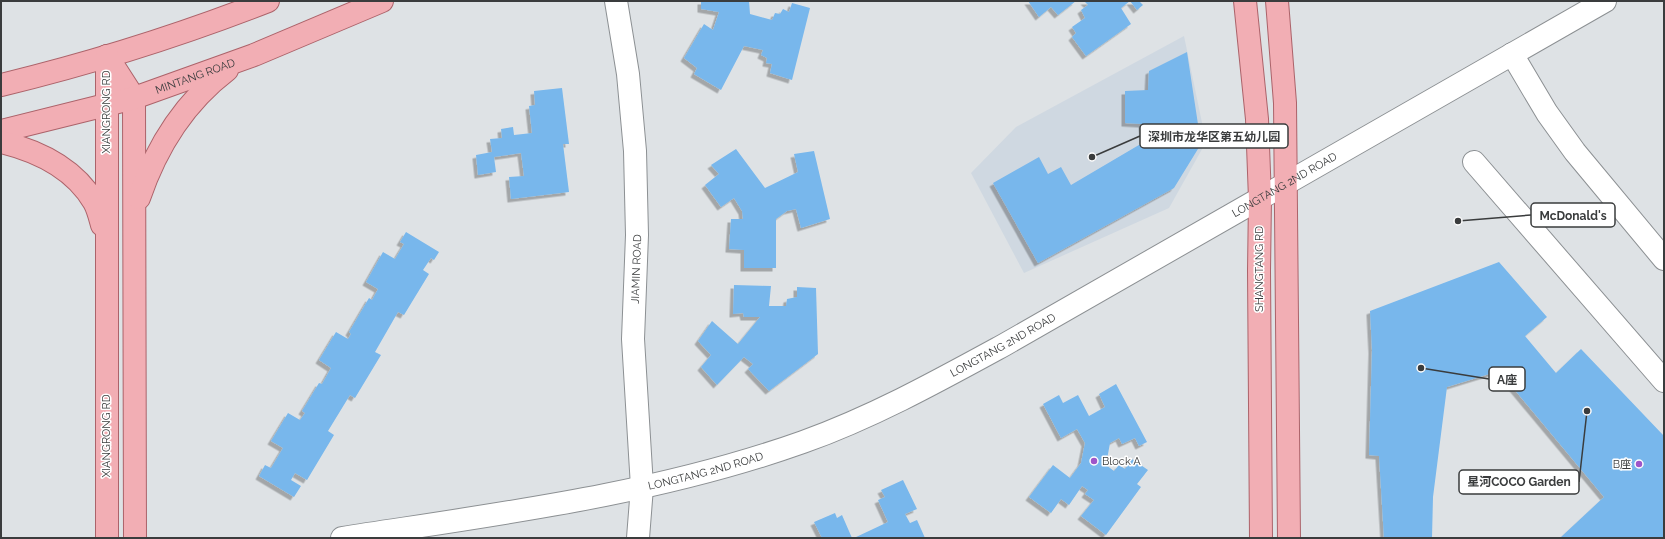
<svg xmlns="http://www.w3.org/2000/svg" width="1665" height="539" font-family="Raleway,'Noto Sans SC',sans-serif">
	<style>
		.built { fill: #cfd8e1 }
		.building { fill: #78b7ec; filter: url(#shadow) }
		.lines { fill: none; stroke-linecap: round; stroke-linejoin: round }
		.minor-casing { stroke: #8c9093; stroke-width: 24 }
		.major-casing { stroke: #ac636a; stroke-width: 24 }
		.minor { stroke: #fff; stroke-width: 22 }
		.major { stroke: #f2aeb4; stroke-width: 22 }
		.poi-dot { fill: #9e55c9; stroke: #fff; stroke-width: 1.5 }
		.labels { text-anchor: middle; stroke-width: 3; stroke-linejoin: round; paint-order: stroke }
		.street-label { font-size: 11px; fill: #3a3c3d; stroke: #fff }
		.poi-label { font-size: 11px; fill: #3a3c3d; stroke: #fff; text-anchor: start }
		.leader { fill: none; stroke: #3a3c3d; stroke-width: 1.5 }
		.callout-dot { fill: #3a3c3d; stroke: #fff; stroke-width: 1.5 }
		.callout { fill: #fff; stroke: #3a3c3d; stroke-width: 1.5 }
		.callout-label { font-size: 12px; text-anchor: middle; font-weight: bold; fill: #3a3c3d }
	</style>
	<defs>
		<filter id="shadow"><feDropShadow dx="-3.5" dy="3.5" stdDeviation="0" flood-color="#0004"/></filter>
	</defs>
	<rect width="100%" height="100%" fill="#dee2e5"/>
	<polygon class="built" points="1184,36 1206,142 1169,208 1024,273 971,173 1016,127"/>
	<g class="building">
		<polygon points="701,1 749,1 750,14 772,20 775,13 780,14 783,9 789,12 792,3 810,8 792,80 770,73 772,64 766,63 767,58 761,55 763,50 744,46 721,90 694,74 697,68 684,58 704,24 713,30 719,12 701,9"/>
		<polygon points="1028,1 1076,1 1058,15 1051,7 1039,17"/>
		<polygon points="1084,1 1139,1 1143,5 1137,10 1130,1 1121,8 1131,24 1086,56 1072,37 1076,33 1072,27 1085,18 1081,10 1088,5"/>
		<polygon points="1187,52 1201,144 1174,188 1038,263 993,183 1039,157 1048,174 1061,167 1071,185 1144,142 1142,124 1125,123 1125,91 1148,90 1149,71"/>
		<polygon points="562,88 569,144 563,144 569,192 511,199 509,177 524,176 521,153 494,157 496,172 478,175 476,155 492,152 490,139 502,138 501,129 513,127 514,135 532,133 529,106 535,105 534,91"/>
		<polygon points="736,149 765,188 798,172 794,154 814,151 830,219 801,228 796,209 787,211 776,219 776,268 744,268 744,250 729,249 731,219 743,219 742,211 734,198 721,207 705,185 719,174 711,165"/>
		<polygon points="406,232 439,252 434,260 431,258 423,270 429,274 404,315 398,312 375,352 381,355 355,398 350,395 328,431 334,435 307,480 295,473 291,480 301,486 294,497 259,476 265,465 271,468 283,448 271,441 288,413 300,420 305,413 302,411 319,383 322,384 331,368 319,360 336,332 348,339 351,334 349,332 369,298 372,300 378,289 366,282 383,252 395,259 404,244 400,242"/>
		<polygon points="1499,262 1547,317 1525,336 1556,373 1581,349 1664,436 1664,538 1560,538 1604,497 1499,371 1447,387 1433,497 1432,538 1384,538 1379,456 1369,455 1372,350 1370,311"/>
		<polygon points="734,285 771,286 769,306 786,306 787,299 797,297 797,287 816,288 818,354 769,391 748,369 753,364 744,357 717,385 701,367 711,355 698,341 712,321 738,344 760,317 744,317 743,313 733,314"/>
		<polygon points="1116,384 1147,442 1139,446 1135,438 1122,444 1119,438 1110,443 1106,465 1114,471 1119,465 1125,469 1132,459 1148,470 1137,484 1141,487 1106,535 1081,516 1094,500 1085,494 1088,490 1082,486 1069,505 1061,499 1051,513 1029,497 1053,465 1070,478 1081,463 1085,443 1077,429 1061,438 1043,404 1059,395 1063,403 1078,395 1089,416 1105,407 1099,394"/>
		<polygon points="903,480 917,509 905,514 910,523 917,520 925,538 854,538 888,522 878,500 885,497 881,490"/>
		<polygon points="835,513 837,518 842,515 852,538 822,538 814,522"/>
	</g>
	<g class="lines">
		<defs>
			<g id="minor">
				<polyline points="616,1 628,74 635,151 637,235 633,339 642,487 638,538"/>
				<polyline points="1512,54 1547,113 1575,152 1664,259"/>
				<polyline points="1474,162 1664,381"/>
				<path id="s1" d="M342 538C497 514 654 495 803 442 873 417 938 381 1004 345L1605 1"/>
			</g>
			<g id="major">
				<polyline points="1245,1 1257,119 1260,199 1259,271 1261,538"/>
				<polyline points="1277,1 1285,103 1289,538"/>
				<polyline points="107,56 134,98 135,538"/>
				<path d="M1 85C92 63 181 35 268 1"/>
				<path id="s2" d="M1 131 134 98 254 55 382 1"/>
				<path d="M1 142C38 151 74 168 94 202 98 209 100 218 102 225"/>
				<path d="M139 198C156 148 185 102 227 70"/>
				<polyline points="107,538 107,56"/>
			</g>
		</defs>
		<use href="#minor" class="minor-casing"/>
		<use href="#major" class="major-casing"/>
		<use href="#minor" class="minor"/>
		<use href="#major" class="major"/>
	</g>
	<g class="poi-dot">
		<circle cx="1094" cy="461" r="4"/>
		<circle cx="1639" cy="464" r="4"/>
	</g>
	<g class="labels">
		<g class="street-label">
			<text dy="4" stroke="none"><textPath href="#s2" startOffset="202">MINTANG ROAD</textPath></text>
			<text transform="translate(106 112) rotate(-90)" y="4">XIANGRONG RD</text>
			<text dy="4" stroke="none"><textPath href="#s1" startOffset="1018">LONGTANG 2ND ROAD</textPath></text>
			<text transform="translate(636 269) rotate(-88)" y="4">JIAMIN ROAD</text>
			<text transform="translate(1259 269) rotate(-90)" y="4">SHANGTANG RD</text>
			<text dy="4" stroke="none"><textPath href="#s1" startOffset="694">LONGTANG 2ND ROAD</textPath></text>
			<text transform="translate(106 436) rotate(-90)" y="4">XIANGRONG RD</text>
			<text dy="4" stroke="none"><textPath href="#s1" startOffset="370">LONGTANG 2ND ROAD</textPath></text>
		</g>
		<g class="poi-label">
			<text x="1102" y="465">Block A</text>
			<text x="1631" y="468" text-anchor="end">B座</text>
		</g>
	</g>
	<path class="leader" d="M1092 157L1140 136M1458 221L1531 215M1421 368L1489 379M1587 411L1579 482"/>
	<g class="callout-dot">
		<circle cx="1092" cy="157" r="4"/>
		<circle cx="1458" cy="221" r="4"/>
		<circle cx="1421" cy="368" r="4"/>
		<circle cx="1587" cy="411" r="4"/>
	</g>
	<g class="callout">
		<rect x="1140" y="124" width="148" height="24" rx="4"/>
		<rect x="1531" y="203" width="84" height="24" rx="4"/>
		<rect x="1489" y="367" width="36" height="24" rx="4"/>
		<rect x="1459" y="470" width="120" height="24" rx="4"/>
	</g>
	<g class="callout-label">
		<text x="1214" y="141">深圳市龙华区第五幼儿园</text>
		<text x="1573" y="220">McDonald's</text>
		<text x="1507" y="384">A座</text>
		<text x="1519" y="486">星河COCO Garden</text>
	</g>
	<rect width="1665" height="539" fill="none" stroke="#3a3c3d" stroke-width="4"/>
</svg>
